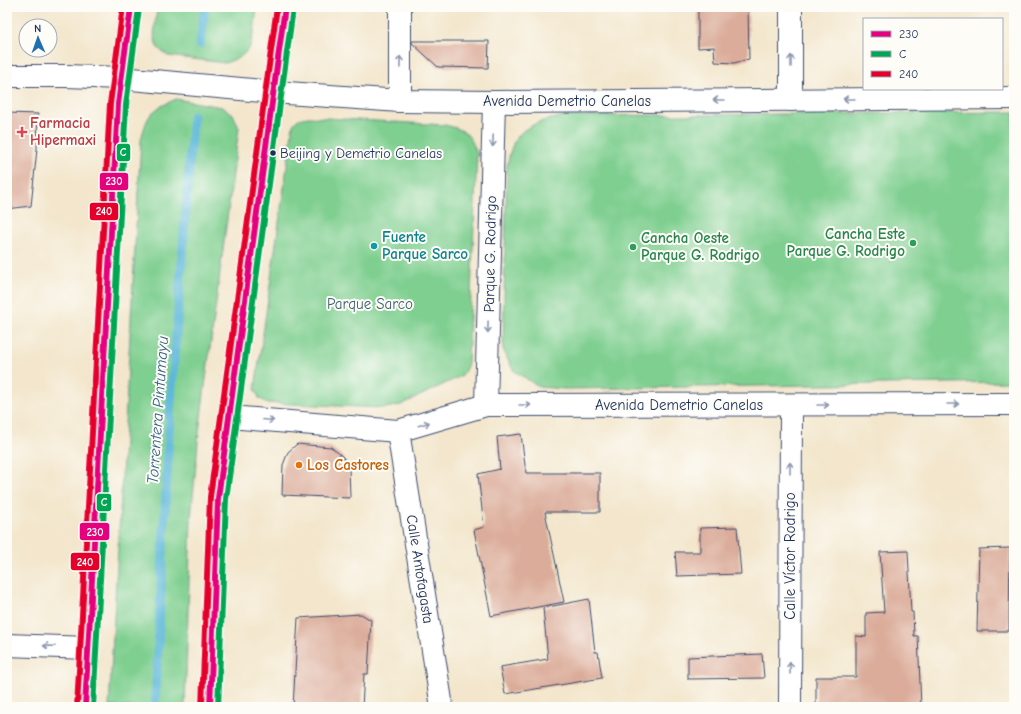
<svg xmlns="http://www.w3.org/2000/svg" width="1021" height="714" font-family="'Comic Neue',sans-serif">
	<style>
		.green { fill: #7fcf90; stroke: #4d7f77 }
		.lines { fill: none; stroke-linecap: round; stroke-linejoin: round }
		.stream { stroke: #5bb7d9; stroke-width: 9 }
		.building { fill: #dbac9a }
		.minor-casing { stroke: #3b4a6e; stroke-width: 24 }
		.major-casing { stroke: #3b4a6e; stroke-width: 24 }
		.minor { stroke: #fff; stroke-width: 22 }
		.major { stroke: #fff; stroke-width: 22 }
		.bus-1-casing { stroke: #fdfcf7; stroke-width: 9 }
		.bus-2-casing { stroke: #fdfcf7; stroke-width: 9 }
		.bus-3-casing { stroke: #fdfcf7; stroke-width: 9 }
		.bus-1 { stroke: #e5007d; stroke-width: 6 }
		.bus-2 { stroke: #00a651; stroke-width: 6 }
		.bus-3 { stroke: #e4002b; stroke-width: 6 }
		.oneway { stroke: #8d97ae }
		.health-dot { fill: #e0444e; stroke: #fdfcf7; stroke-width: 1.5 }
		.bus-dot { fill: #1b2f5e; stroke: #fdfcf7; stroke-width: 1.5 }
		.leisure-dot { fill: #2e9e5b; stroke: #fdfcf7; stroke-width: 1.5 }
		.culture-dot { fill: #0f9aa8; stroke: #fdfcf7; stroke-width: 1.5 }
		.food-dot { fill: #e8710a; stroke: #fdfcf7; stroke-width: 1.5 }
		.labels { text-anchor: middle; stroke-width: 4; stroke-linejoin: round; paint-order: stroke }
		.bus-label { font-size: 14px; fill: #1b2f5e; stroke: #fdfcf7; text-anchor: start }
		.street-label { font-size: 15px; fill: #1b2f5e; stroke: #fdfcf7 }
		.health-label { font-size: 15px; font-weight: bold; fill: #be3a42; stroke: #fdfcf7; text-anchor: start }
		.leisure-label { font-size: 15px; font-weight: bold; fill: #27864d; stroke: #fdfcf7; text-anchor: end }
		.culture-label { font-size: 15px; font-weight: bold; fill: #0d838f; stroke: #fdfcf7; text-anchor: start }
		.park-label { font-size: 15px; fill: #395f6d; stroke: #fdfcf7 }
		.food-label { font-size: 15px; font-weight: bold; fill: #c56008; stroke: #fdfcf7; text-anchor: start }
		.water-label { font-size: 16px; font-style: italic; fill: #315f89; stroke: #fdfcf7 }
		.line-badge { stroke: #fdfcf7; stroke-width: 1.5 }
		.badge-label { font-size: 11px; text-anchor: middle; font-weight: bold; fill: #fff }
	</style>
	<rect width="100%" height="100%" fill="#fdfcf7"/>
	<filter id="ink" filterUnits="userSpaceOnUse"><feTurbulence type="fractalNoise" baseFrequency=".025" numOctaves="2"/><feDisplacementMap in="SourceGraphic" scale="8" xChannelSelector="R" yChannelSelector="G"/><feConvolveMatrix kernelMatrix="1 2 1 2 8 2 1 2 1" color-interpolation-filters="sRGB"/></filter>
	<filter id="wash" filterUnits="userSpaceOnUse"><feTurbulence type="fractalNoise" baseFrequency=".012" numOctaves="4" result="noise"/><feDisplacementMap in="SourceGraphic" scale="16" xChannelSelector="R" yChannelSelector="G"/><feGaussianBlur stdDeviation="0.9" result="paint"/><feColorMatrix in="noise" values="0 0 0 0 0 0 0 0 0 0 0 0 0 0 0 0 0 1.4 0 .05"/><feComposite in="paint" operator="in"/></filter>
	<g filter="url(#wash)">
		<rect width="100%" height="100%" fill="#f3e6cc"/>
		<g class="green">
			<polygon points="157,7 257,7 254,32 249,49 239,58 225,63 168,56 157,47 154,35"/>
			<path d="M176 99 222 107 233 114 239 128 199 432 191 518 185 707H109L141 140C148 113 150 111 176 99Z"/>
			<path d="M1014 112V382L565 389 539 387 513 370 503 349 507 165C509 157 511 147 515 140 526 123 547 120 565 116Z"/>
			<path d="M309 117 445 125C466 130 470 134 477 154L468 363 465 371 461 376 401 405 385 408 267 403 259 398 255 389 293 125C297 118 301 118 309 117Z"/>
		</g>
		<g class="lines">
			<g class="stream">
				<polyline points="200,44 205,7"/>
				<polyline points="155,707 170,413 193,116"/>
			</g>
		</g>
		<g id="blocks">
			<g class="building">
				<polygon points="698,7 748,7 749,59 734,63 715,62 714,47 698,48"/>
				<polygon points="412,41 489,41 488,68 438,67 412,43"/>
				<polygon points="7,113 38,114 37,149 31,206 7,209"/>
				<polygon points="521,434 526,473 600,473 600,512 545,512 564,602 491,616 474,530 484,527 478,474 500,469 497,437"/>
				<polygon points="297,444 331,447 342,456 349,467 350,498 282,495 283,465 288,452"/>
				<polygon points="737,527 741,574 677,576 675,552 700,552 700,528"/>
				<polygon points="1010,548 1009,631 977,631 979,549"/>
				<polygon points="908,551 911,612 913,612 914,636 918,636 921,707 816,707 816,677 856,677 856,636 866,637 866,613 884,612 880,552"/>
				<polygon points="589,599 595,652 598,652 602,678 505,694 500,667 548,659 543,608"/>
				<polygon points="361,614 371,620 368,674 364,674 362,707 293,707 298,618"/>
				<polygon points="762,654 764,678 688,679 688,657"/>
			</g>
		</g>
	</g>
	<g filter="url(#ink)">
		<use href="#blocks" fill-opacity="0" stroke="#3b4a6e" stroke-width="1"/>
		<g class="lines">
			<defs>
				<g id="minor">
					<polyline points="400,7 400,101"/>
					<polyline points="7,76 66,76 121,78 273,92 400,101 494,102 1014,98"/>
					<polyline points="791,100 791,7"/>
					<polyline points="486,405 494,102"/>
					<polyline points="229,417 398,431 486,405 1014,404"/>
					<polyline points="398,431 442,707"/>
					<polyline points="7,645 88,648"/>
					<polyline points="790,707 791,405"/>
				</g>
				<g id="major">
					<polyline points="85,707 118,104 131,7"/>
					<polyline points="210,707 218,498 285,7"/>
				</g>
			</defs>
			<use href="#minor" class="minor-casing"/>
			<use href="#major" class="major-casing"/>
			<use href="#minor" class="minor"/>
			<use href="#major" class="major"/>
			<defs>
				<g id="bus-1">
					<polyline points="85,707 118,104 131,7"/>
					<polyline points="210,707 218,498 285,7"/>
				</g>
				<g id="bus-2">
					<polyline points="93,707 126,105 139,8"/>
					<polyline points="218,707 226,499 293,8"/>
				</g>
				<g id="bus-3">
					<polyline points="77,707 110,104 123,7"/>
					<polyline points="202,707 210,497 277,7"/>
				</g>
			</defs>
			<use href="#bus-1" class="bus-1-casing"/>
			<use href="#bus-2" class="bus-2-casing"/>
			<use href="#bus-3" class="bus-3-casing"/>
			<use href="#bus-1" class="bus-1"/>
			<use href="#bus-2" class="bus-2"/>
			<use href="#bus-3" class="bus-3"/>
		</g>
		<defs><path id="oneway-shaft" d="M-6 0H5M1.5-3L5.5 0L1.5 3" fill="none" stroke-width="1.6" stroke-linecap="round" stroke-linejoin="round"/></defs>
		<g class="oneway">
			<use href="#oneway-shaft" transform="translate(791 61) rotate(-90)"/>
			<use href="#oneway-shaft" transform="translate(400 62) rotate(-90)"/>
			<use href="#oneway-shaft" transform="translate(849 99) rotate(180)"/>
			<use href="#oneway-shaft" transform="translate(719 100) rotate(180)"/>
			<use href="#oneway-shaft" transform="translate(493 141) rotate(92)"/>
			<use href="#oneway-shaft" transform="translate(488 327) rotate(91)"/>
			<use href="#oneway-shaft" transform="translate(953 404)"/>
			<use href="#oneway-shaft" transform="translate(525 405)"/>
			<use href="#oneway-shaft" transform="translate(823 405)"/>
			<use href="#oneway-shaft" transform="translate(268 420) rotate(5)"/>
			<use href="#oneway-shaft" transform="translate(424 424) rotate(-17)"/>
			<use href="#oneway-shaft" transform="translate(790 468) rotate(-90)"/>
			<use href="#oneway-shaft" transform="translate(49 646) rotate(-178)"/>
			<use href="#oneway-shaft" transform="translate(790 668) rotate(-90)"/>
		</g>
	</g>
	<path class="health-dot" d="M20 126h4v4h4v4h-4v4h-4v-4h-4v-4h4z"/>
	<circle class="bus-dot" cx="273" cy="153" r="3.5"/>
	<g class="leisure-dot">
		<circle cx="913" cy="243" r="4"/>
		<circle cx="633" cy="247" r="4"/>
	</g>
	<circle class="culture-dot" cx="374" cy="246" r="4"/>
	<circle class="food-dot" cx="299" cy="465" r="4"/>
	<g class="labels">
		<g class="bus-label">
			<text x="280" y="158">Beijing y Demetrio Canelas</text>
		</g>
		<g class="street-label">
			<text x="567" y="106">Avenida Demetrio Canelas</text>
			<text transform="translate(490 254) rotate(-89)" y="5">Parque G. Rodrigo</text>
			<text x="679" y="410">Avenida Demetrio Canelas</text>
			<text transform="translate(790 556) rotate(-90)" y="5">Calle Víctor Rodrigo</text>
			<text transform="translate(420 569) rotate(81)" y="5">Calle Antofagasta</text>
		</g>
		<g class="health-label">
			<text x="30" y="128">Farmacia<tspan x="30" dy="17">Hipermaxi</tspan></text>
		</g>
		<g class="leisure-label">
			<text x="905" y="239">Cancha Este<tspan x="905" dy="17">Parque G. Rodrigo</tspan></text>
			<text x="641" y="243" text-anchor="start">Cancha Oeste<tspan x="641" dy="17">Parque G. Rodrigo</tspan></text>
		</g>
		<g class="culture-label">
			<text x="382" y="242">Fuente<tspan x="382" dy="17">Parque Sarco</tspan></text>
		</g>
		<g class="park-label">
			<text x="370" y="309">Parque Sarco</text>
		</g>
		<g class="food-label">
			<text x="307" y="470">Los Castores</text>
		</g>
		<g class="water-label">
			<text transform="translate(157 410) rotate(-86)" y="6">Torrentera Pintumayu</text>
		</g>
	</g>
	<g class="line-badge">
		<rect x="116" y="143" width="15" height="19" rx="4" fill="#00a651"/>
		<rect x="99" y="172" width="30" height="19" rx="4" fill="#e5007d"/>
		<rect x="89" y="202" width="30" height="19" rx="4" fill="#e4002b"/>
		<rect x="96" y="493" width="16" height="19" rx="4" fill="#00a651"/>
		<rect x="79" y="522" width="31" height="19" rx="4" fill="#e5007d"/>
		<rect x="70" y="552" width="30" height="19" rx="4" fill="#e4002b"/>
	</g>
	<g class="badge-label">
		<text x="123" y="156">C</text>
		<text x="114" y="185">230</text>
		<text x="104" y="215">240</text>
		<text x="104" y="506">C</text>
		<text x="95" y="536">230</text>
		<text x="85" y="566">240</text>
	</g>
	<rect width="1021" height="714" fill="none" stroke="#fdfcf7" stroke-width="24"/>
	<rect x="863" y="18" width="140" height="72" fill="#fdfcf7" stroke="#a3aaba"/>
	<rect x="871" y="31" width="20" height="6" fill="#e5007d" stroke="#a3aaba"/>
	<text x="899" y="38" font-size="12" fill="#1b2f5e">230</text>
	<rect x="871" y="51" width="20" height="6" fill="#00a651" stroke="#a3aaba"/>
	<text x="899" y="58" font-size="12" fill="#1b2f5e">C</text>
	<rect x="871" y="71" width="20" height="6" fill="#e4002b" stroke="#a3aaba"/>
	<text x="899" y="78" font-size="12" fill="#1b2f5e">240</text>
	<g transform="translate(38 38) rotate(358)"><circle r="19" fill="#fdfcf7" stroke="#a3aaba"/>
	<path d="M0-3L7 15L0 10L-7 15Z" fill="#1f6fb2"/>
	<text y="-6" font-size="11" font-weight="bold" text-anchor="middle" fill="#1b2f5e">N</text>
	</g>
</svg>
